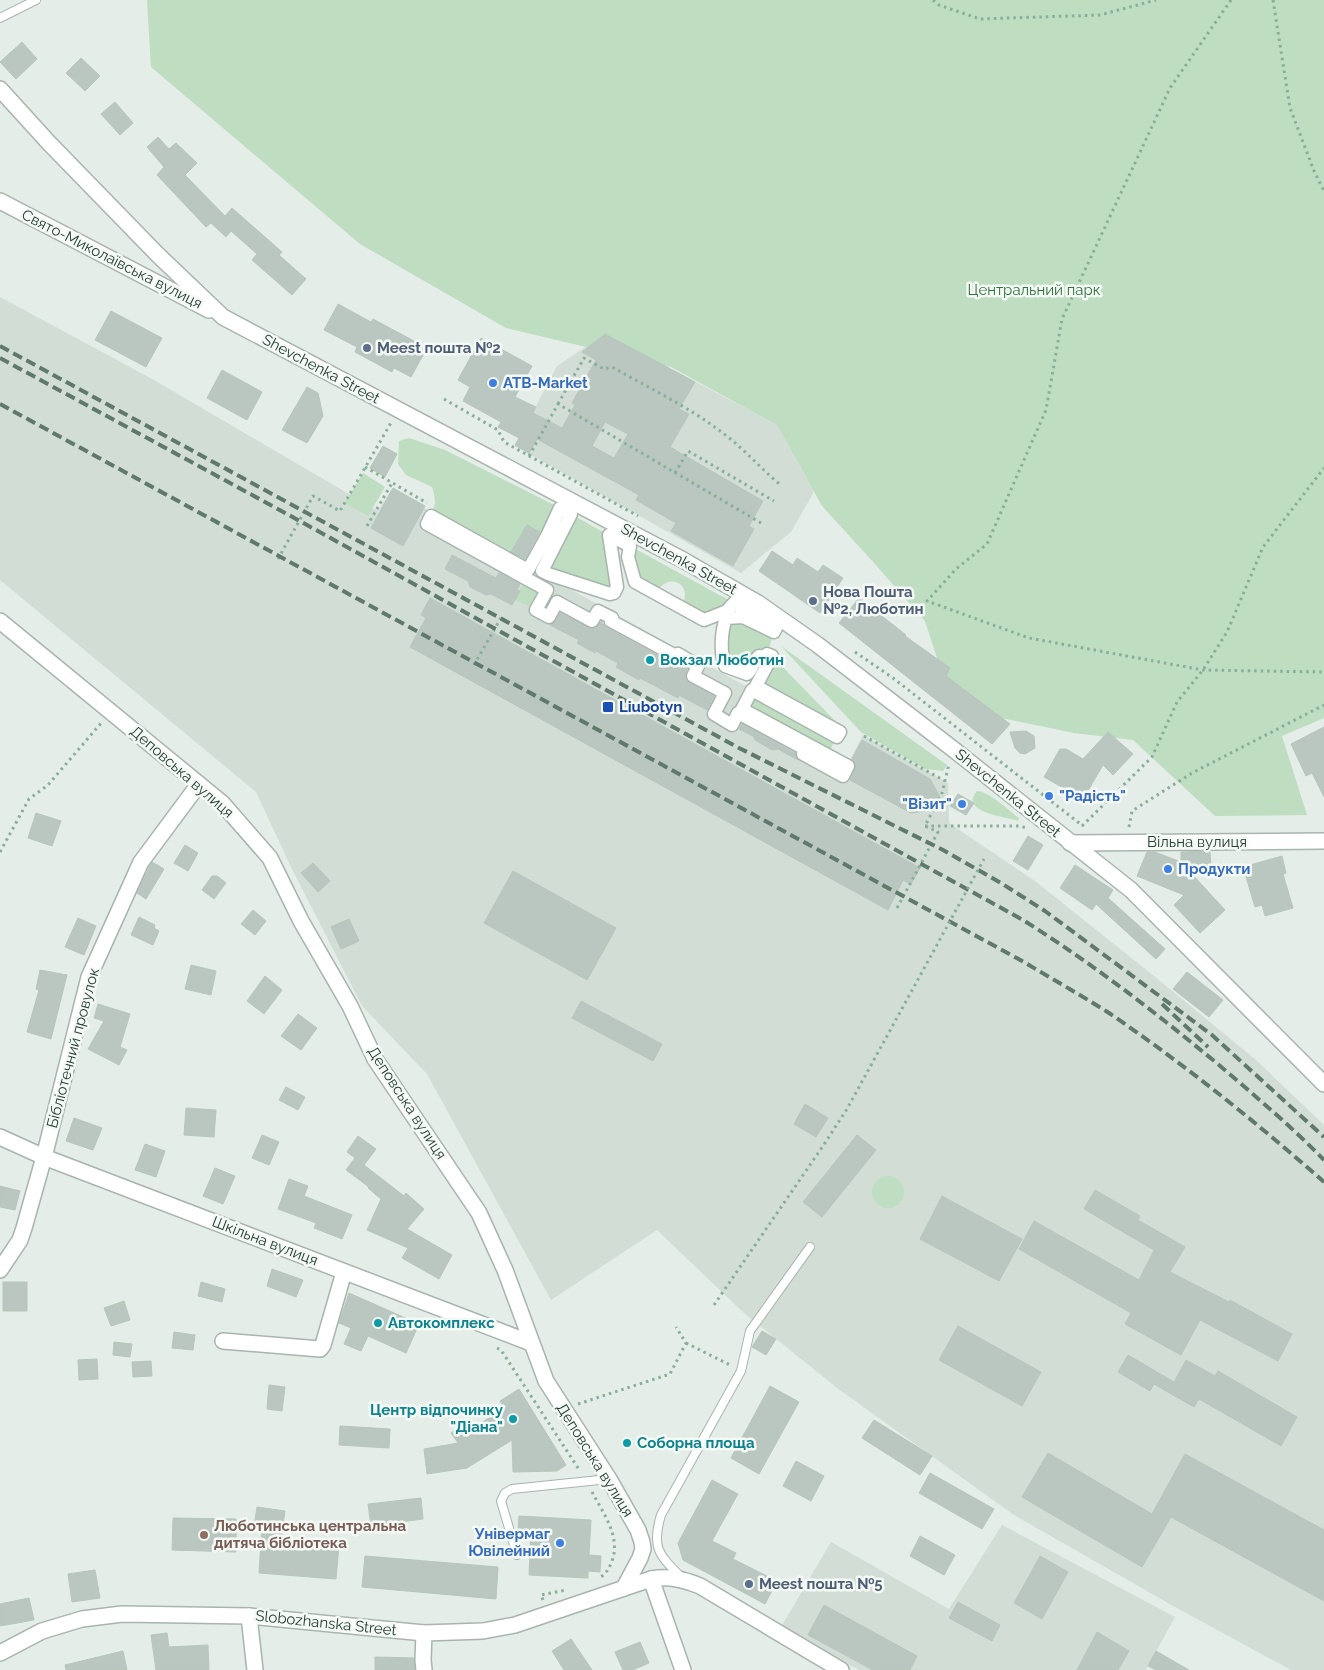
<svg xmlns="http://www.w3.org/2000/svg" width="1324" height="1670" font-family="Raleway,sans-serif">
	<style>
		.built { fill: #d2ddd6 }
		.green { fill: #bfddc1 }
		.building { fill: #bac7c0; stroke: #b7c6bd; fill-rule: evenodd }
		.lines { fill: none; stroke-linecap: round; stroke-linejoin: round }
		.service-casing { stroke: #a7b5ad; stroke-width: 10 }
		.pedestrian-casing { stroke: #a7b5ad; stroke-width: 15 }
		.minor-casing { stroke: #a7b5ad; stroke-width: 18 }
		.tertiary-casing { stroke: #a7b5ad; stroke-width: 18 }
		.path { stroke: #87af9a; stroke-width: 3; stroke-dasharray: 2.5 4; stroke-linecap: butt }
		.service { stroke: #fff; stroke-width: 8 }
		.pedestrian { stroke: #fff; stroke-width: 12 }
		.minor { stroke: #fff; stroke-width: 15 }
		.tertiary { stroke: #fff; stroke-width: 15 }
		.rail { stroke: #5f796d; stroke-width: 4; stroke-dasharray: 10 5; stroke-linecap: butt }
		.path-bridge { stroke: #87af9a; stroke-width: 3; stroke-dasharray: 2.5 4; stroke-linecap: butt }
		.service-dot { fill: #5c6f8a; stroke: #f5f9f6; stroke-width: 2 }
		.shop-dot { fill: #3f7fe0; stroke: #f5f9f6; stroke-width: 2 }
		.culture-dot { fill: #0f9aa8; stroke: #f5f9f6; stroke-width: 2 }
		.transit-dot { fill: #1a4fb4; stroke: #f5f9f6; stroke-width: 2 }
		.education-dot { fill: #8d6e63; stroke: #f5f9f6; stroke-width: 2 }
		.labels { text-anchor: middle; stroke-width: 5; stroke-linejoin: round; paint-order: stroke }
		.street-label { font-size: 15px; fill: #243e32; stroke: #f5f9f6 }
		.park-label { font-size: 15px; fill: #31723d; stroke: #f5f9f6 }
		.service-label { font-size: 15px; font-weight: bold; fill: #4e5e75; stroke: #f5f9f6; text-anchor: start }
		.shop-label { font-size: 15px; font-weight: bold; fill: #366cbe; stroke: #f5f9f6; text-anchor: start }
		.culture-label { font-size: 15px; font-weight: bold; fill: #0d838f; stroke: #f5f9f6; text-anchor: start }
		.transit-label { font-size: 15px; font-weight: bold; fill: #164399; stroke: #f5f9f6; text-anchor: start }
		.education-label { font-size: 15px; font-weight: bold; fill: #785e54; stroke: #f5f9f6; text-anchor: start }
	</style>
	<rect width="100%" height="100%" fill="#e4ede7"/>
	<g class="built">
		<polygon points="0,297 154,380 378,511 391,490 751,689 846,767 863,735 948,783 949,823 1035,881 1154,976 1256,1060 1324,1125 1324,1670 1291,1670 1175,1607 1014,1515 837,1388 744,1313 657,1230 551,1300 427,1074 362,1006 291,867 256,792 0,580"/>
		<polygon points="605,334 777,425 814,492 791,532 741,573 515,446 557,366"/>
		<polygon points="1002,1525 1175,1617 1146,1670 859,1670 781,1627 831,1542 949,1609"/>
	</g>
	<g class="green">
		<polygon points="147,0 1324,0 1324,718 1282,736 1307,815 1215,816 1133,740 1074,733 953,708 925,621 874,563 822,506 777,425 671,367 506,328 360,244 151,67"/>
		<path d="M409 438 445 450 560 508 547 536 527 525 507 559 431 516C436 505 436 499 432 487L406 475 398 464 399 441Z"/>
		<polygon points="363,473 385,487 368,516 345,503"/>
		<polygon points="571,514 610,536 614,593 542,571"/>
		<path d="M630 546 734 603 704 620 683 603C692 585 670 573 659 589L635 582Z"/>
		<polygon points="526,579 547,590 536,610 515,599"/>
		<polygon points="726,618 774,632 767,654 750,671 725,666"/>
		<polygon points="781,646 947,765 943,771 925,769 861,732"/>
		<polygon points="772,656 842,728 756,686"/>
		<polygon points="752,690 837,737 827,755 742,709"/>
		<path d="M977 791C988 791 1010 811 1019 818L1018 821C1008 817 958 813 977 791Z"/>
		<circle cx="888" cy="1192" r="16"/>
	</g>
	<g class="building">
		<polygon points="22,42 37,59 16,79 0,62"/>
		<polygon points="81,58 100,76 85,91 66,73"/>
		<polygon points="115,102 133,123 120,135 101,114"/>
		<polygon points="158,137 169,149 176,143 197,163 185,175 225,216 232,208 282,252 279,255 306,279 292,295 252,260 257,254 231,231 226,237 211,223 206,227 157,175 164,167 147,147"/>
		<polygon points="338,304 371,322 373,319 427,348 411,377 394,368 392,372 355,352 357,347 324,330"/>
		<polygon points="111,311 162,338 146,367 95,340"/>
		<path d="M605 334 695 382 679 409 689 414 670 447 763 501 749 526 754 529 733 566 671 531 676 523 636 500 639 495 537 439 529 453 515 445 519 438 498 427 501 422 463 401 470 387 458 380 481 338 532 366 515 397 536 407 533 413 562 428 575 405 572 403 596 360 582 352ZM605 422 628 434 614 458 592 446Z"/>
		<polygon points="222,370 262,392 247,420 207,398"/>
		<polygon points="307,387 318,393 323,416 307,443 282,430"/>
		<polygon points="383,446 397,454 385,477 370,468"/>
		<polygon points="393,488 425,506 403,546 371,528"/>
		<polygon points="527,525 540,532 525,559 511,552"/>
		<polygon points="772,551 793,565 797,558 818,572 823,565 843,578 820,613 759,571"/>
		<polygon points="452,555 496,578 499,573 520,584 517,590 520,591 512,605 491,594 486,595 470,587 468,581 445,569"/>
		<polygon points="430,598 920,868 911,884 903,880 888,910 410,647 426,618 421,615"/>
		<polygon points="859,598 906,635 905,636 950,668 946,676 1010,724 992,744 839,623"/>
		<polygon points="560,613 592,629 596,628 601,622 607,628 672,663 678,664 687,669 685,676 686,681 714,696 707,710 679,695 678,698 640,678 639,680 616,667 618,663 596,651 595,653 577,643 579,640 550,625 556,621"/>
		<polygon points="742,724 795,753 798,760 778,749 772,750 755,740 753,736 739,729"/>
		<polygon points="1324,727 1324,797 1312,773 1306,776 1291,744"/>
		<polygon points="1026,731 1034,736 1035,748 1025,754 1020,753 1015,748 1010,732"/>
		<polygon points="1108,732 1133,754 1113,775 1103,765 1083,799 1044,777 1060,749 1066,749 1083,759"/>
		<polygon points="862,740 930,779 940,797 925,811 911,813 850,780 856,766 852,759"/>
		<polygon points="958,794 974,803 966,815 950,806"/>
		<polygon points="36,813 61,821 52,846 28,838"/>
		<polygon points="1028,836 1043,845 1028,870 1013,861"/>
		<polygon points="185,845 198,853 188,871 174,863"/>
		<polygon points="1210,851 1211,873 1191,873 1225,910 1200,933 1174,905 1184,895 1137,876 1147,852 1155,852 1181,862 1181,852"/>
		<polygon points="1282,856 1286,873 1283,874 1293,908 1265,916 1262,905 1255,907 1243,867"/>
		<polygon points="152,862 164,869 146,899 137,893"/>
		<polygon points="313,863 330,881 318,892 301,873"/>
		<polygon points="1075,865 1113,890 1108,898 1165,949 1156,959 1096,904 1092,910 1060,888"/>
		<polygon points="513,871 616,928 587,980 484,923"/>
		<polygon points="212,876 217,876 226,883 214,899 202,890"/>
		<polygon points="253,910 266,921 255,935 241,924"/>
		<polygon points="139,917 155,925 154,928 159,931 153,945 131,935"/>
		<polygon points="78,918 96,926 84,955 65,947"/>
		<polygon points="349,919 359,941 341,949 331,927"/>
		<polygon points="191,965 216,971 211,995 185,989"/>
		<polygon points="40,970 67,975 51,1039 27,1032 39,990 36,989"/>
		<polygon points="1187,972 1223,1000 1209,1017 1173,989"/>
		<polygon points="265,976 282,990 264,1014 247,1001"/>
		<polygon points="581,1001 662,1044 653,1061 572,1018"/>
		<polygon points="98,1004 130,1014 120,1047 127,1050 119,1065 88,1049 104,1021 94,1018"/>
		<polygon points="298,1014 317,1028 301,1050 281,1036"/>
		<polygon points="286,1087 305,1097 298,1110 279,1100"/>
		<polygon points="805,1104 828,1118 816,1137 794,1124"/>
		<polygon points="186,1108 216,1110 214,1137 184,1135"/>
		<polygon points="74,1118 102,1128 93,1150 66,1141"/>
		<polygon points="262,1135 279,1142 269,1165 252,1158"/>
		<polygon points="857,1135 876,1150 822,1217 803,1202"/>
		<polygon points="358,1136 376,1149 364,1165 404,1196 406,1193 424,1209 407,1229 452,1255 439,1279 402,1258 408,1248 367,1230 381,1199 368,1188 369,1187 346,1170 355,1158 347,1152"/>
		<polygon points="145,1144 165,1151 156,1177 135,1170"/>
		<polygon points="215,1168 235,1176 223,1204 203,1196"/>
		<polygon points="289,1179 308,1186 304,1196 352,1215 342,1239 314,1228 316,1223 278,1209"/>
		<polygon points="0,1186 20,1191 15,1210 0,1207"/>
		<polygon points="1095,1190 1140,1216 1138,1220 1185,1247 1170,1272 1229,1302 1230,1300 1292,1334 1278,1361 1200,1320 1181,1355 1125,1324 1131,1313 1019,1249 1034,1221 1139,1280 1154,1250 1084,1209"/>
		<polygon points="942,1196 1022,1239 999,1281 920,1239"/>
		<polygon points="272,1269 303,1280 296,1297 267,1286"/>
		<rect x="3" y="1282" width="24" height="29"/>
		<polygon points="201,1282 225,1289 222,1302 198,1296"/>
		<polygon points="349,1293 419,1324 406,1353 368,1336 361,1351 344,1344 351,1328 339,1323"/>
		<polygon points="124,1301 130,1320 111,1326 104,1308"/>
		<polygon points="958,1326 1041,1372 1022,1406 939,1360"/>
		<polygon points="762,1331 776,1339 766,1355 752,1347"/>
		<polygon points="174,1332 195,1335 193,1350 172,1348"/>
		<polygon points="114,1342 132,1344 130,1357 113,1355"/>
		<polygon points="1128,1355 1174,1382 1186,1360 1215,1376 1218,1371 1297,1417 1281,1446 1199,1399 1194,1407 1154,1384 1150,1391 1118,1372"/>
		<polygon points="97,1359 98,1379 79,1380 78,1360"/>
		<polygon points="151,1361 152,1376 133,1377 132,1362"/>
		<polygon points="269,1385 285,1387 282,1411 267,1409"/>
		<polygon points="770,1386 799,1402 759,1474 731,1458"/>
		<polygon points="519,1389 566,1465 557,1471 513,1472 512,1440 467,1468 427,1474 424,1449 458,1443 451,1433 465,1424 469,1431 504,1408 500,1401"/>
		<polygon points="874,1420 932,1456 920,1475 862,1438"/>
		<polygon points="340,1426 390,1429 389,1448 339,1445"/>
		<polygon points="1048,1453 1152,1514 1185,1454 1324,1530 1324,1601 1171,1517 1142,1567 1022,1497"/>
		<polygon points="796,1461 824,1476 811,1501 783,1486"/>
		<polygon points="930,1473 994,1509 982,1529 919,1493"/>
		<polygon points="712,1480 738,1494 712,1541 736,1553 733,1559 777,1581 765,1604 683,1560 678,1543"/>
		<polygon points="421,1498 423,1519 371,1526 368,1504"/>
		<polygon points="257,1507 285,1511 281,1540 339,1545 336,1579 259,1573 262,1527 254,1526"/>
		<polygon points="519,1516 591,1520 589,1555 601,1556 600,1572 588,1571 588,1578 529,1575 531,1531 518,1530"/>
		<polygon points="173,1518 236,1519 236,1552 172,1550"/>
		<polygon points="920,1536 955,1555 944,1575 910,1556"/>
		<polygon points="365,1556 498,1567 496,1599 362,1587"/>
		<polygon points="1040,1556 1068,1572 1042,1619 1014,1603"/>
		<polygon points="95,1570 100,1598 72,1602 68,1574"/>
		<polygon points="29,1598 34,1620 0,1626 0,1604"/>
		<polygon points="958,1602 1000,1625 992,1641 949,1618"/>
		<polygon points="824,1605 917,1656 910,1670 873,1670 808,1635"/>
		<polygon points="1097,1632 1129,1651 1118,1670 1077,1670"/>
		<polygon points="167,1633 169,1647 208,1645 209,1670 156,1670 151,1635"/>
		<polygon points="571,1639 592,1670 564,1670 552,1651"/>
		<polygon points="640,1642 649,1663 633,1670 623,1670 615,1652"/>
		<polygon points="123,1651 127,1670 66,1670 65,1665"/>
		<polygon points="1156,1651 1189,1670 1156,1670 1148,1666"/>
		<polygon points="375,1657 414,1658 415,1670 375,1670"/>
	</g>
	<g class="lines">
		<defs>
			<g id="service">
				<polyline points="0,18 36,0"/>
				<polyline points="517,1555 501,1501 505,1493 512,1489 609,1479"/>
				<path d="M682 1578C659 1555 651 1548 661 1515L741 1371 750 1331 810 1247"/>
			</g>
			<path id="pedestrian" d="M560 508 571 514 542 571 548 574 610 594 614 593 617 587 609 535 630 546 628 557 635 582 704 620 727 611 734 603 776 628 774 632 743 617 726 618C721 632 720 652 725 666L747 674C753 669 753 661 759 656L764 657 767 654 772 656 756 686 840 732 837 737 752 690 742 709 848 766 843 776 803 754 805 749 738 713 732 725 714 714 725 693 693 676 698 666 678 654 676 656 611 621 612 618 598 611 592 621 557 602 549 617 536 610 547 590 427 524 431 516 528 570 547 536Z"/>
			<g id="minor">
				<polyline points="0,89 49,143 158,255 223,317 683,560 758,603 818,645 953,749 1131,890 1324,1084"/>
				<polyline points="0,201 209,310"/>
				<polyline points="0,621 222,803 270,858 301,921 350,1006 375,1059 479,1213 505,1270 546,1381 609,1479 638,1530 642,1542 643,1549 640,1558 624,1588"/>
				<polyline points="1070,843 1324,841"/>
				<polyline points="0,1137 44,1157 531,1343"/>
				<polyline points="0,1270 20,1240 24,1228 44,1157 89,977 141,862 199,784"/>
				<polyline points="223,1341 320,1349 323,1345 344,1272"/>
				<polyline points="249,1616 255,1670"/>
				<polyline points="424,1633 423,1660 424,1670"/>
				<path d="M683 1670 651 1579C669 1576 683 1579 700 1586L841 1670"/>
			</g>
			<polyline id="tertiary" points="0,1653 42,1631 82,1619 122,1614 249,1616 424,1633 483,1631 515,1625 651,1579"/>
		</defs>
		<use href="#service" class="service-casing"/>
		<use href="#pedestrian" class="pedestrian-casing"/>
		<use href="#minor" class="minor-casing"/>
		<use href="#tertiary" class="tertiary-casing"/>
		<g class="path">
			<polyline points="933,0 939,5 980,19 1100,15 1156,0"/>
			<polyline points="1231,0 1170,88 1062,319 1046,410 987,544 956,569 927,601 1029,638 1203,670 1324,672"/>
			<polyline points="1273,0 1290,108 1314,171 1324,191"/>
			<polyline points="444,399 498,430 504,442 638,516"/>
			<path d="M558 404 584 358 604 369 612 367C651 389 693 409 728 437 747 452 763 471 782 486"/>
			<polyline points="529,456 558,404 761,523"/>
			<polyline points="365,467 427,503"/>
			<polyline points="675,473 688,451 774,501"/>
			<polyline points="367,526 392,483"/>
			<polyline points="278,559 313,496 340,511 392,421"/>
			<polyline points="855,652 893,678 1083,826"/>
			<polyline points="474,665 502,616"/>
			<polyline points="864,736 945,781"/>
			<polyline points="925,826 1019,826 1027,828"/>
			<polyline points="1082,826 1152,757 1177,702 1203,670 1227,632 1263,547 1324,468"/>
			<polyline points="1129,827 1132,811 1192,773 1324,705"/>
			<polyline points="0,852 29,799 48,785 102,722"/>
			<polyline points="897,908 938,832 925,826 942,793 949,764"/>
			<polyline points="686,1343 732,1366"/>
			<polyline points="497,1348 501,1350 580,1471"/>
			<polyline points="578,1404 670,1374 686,1343 676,1327"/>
			<path d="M592 1492C603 1513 621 1536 612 1561 609 1569 605 1575 598 1579"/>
			<polyline points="543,1600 541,1595 566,1590"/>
		</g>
		<use href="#service" class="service"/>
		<use href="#pedestrian" class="pedestrian"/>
		<use href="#minor" class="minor"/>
		<use href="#tertiary" class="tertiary"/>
		<g class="rail">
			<polyline points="0,346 739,748 943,850 1001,883 1045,911 1212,1035 1324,1137"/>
			<path d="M0 358 287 514 1023 920C1093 964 1155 1012 1219 1065 1255 1096 1291 1126 1324 1160"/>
			<path d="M0 404 1024 962C1052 979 1081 995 1109 1013 1184 1064 1256 1122 1324 1182"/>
			<polyline points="1162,1004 1208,1047"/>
		</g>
		<polyline class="path-bridge" points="714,1305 823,1146 847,1109 984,859"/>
	</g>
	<g class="service-dot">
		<circle cx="367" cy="348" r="5"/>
		<circle cx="813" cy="601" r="5"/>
		<circle cx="749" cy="1584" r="5"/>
	</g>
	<g class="shop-dot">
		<circle cx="493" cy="383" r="5"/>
		<circle cx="1049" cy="796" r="5"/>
		<circle cx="962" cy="804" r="5"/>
		<circle cx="1168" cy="869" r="5"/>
		<circle cx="560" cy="1543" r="5"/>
	</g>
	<g class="culture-dot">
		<circle cx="650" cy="660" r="5"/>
		<circle cx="378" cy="1323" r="5"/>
		<circle cx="513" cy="1419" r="5"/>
		<circle cx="627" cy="1443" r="5"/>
	</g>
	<rect class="transit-dot" x="602" y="701" width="12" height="12" rx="2.5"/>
	<circle class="education-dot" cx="204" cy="1535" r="5"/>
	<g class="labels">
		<g class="street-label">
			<text transform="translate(112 259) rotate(27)" y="5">Свято-Миколаївська вулиця</text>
			<text transform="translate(321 369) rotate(28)" y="5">Shevchenka Street</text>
			<text transform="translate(679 559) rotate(29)" y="5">Shevchenka Street</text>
			<text transform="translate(182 772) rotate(41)" y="5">Деповська вулиця</text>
			<text transform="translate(1008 793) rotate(39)" y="5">Shevchenka Street</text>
			<text x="1197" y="847">Вільна вулиця</text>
			<text transform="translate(73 1048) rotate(-75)" y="5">Бібліотечний провулок</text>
			<text transform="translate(407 1103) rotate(57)" y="5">Деповська вулиця</text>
			<text transform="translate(265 1241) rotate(21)" y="5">Шкільна вулиця</text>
			<text transform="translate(595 1460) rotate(58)" y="5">Деповська вулиця</text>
			<text transform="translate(326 1623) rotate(6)" y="5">Slobozhanska Street</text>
		</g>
		<g class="park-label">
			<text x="1034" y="295">Центральний парк</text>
		</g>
		<g class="service-label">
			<text x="377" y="353">Meest пошта №2</text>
			<text x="823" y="597">Нова Пошта<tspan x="823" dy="17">№2, Люботин</tspan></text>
			<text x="759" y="1589">Meest пошта №5</text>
		</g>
		<g class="shop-label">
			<text x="503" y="388">ATB-Market</text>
			<text x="1059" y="801">"Радість"</text>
			<text x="952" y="809" text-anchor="end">"Візит"</text>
			<text x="1178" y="874">Продукти</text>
			<text x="550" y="1539" text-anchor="end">Універмаг<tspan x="550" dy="17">Ювілейний</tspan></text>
		</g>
		<g class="culture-label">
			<text x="660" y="665">Вокзал Люботин</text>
			<text x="388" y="1328">Автокомплекс</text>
			<text x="503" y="1415" text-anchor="end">Центр відпочинку<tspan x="503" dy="17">"Діана"</tspan></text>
			<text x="637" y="1448">Соборна площа</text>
		</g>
		<g class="transit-label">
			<text x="619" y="712">Liubotyn</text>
		</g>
		<g class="education-label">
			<text x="214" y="1531">Люботинська центральна<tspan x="214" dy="17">дитяча бібліотека</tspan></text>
		</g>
	</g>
</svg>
